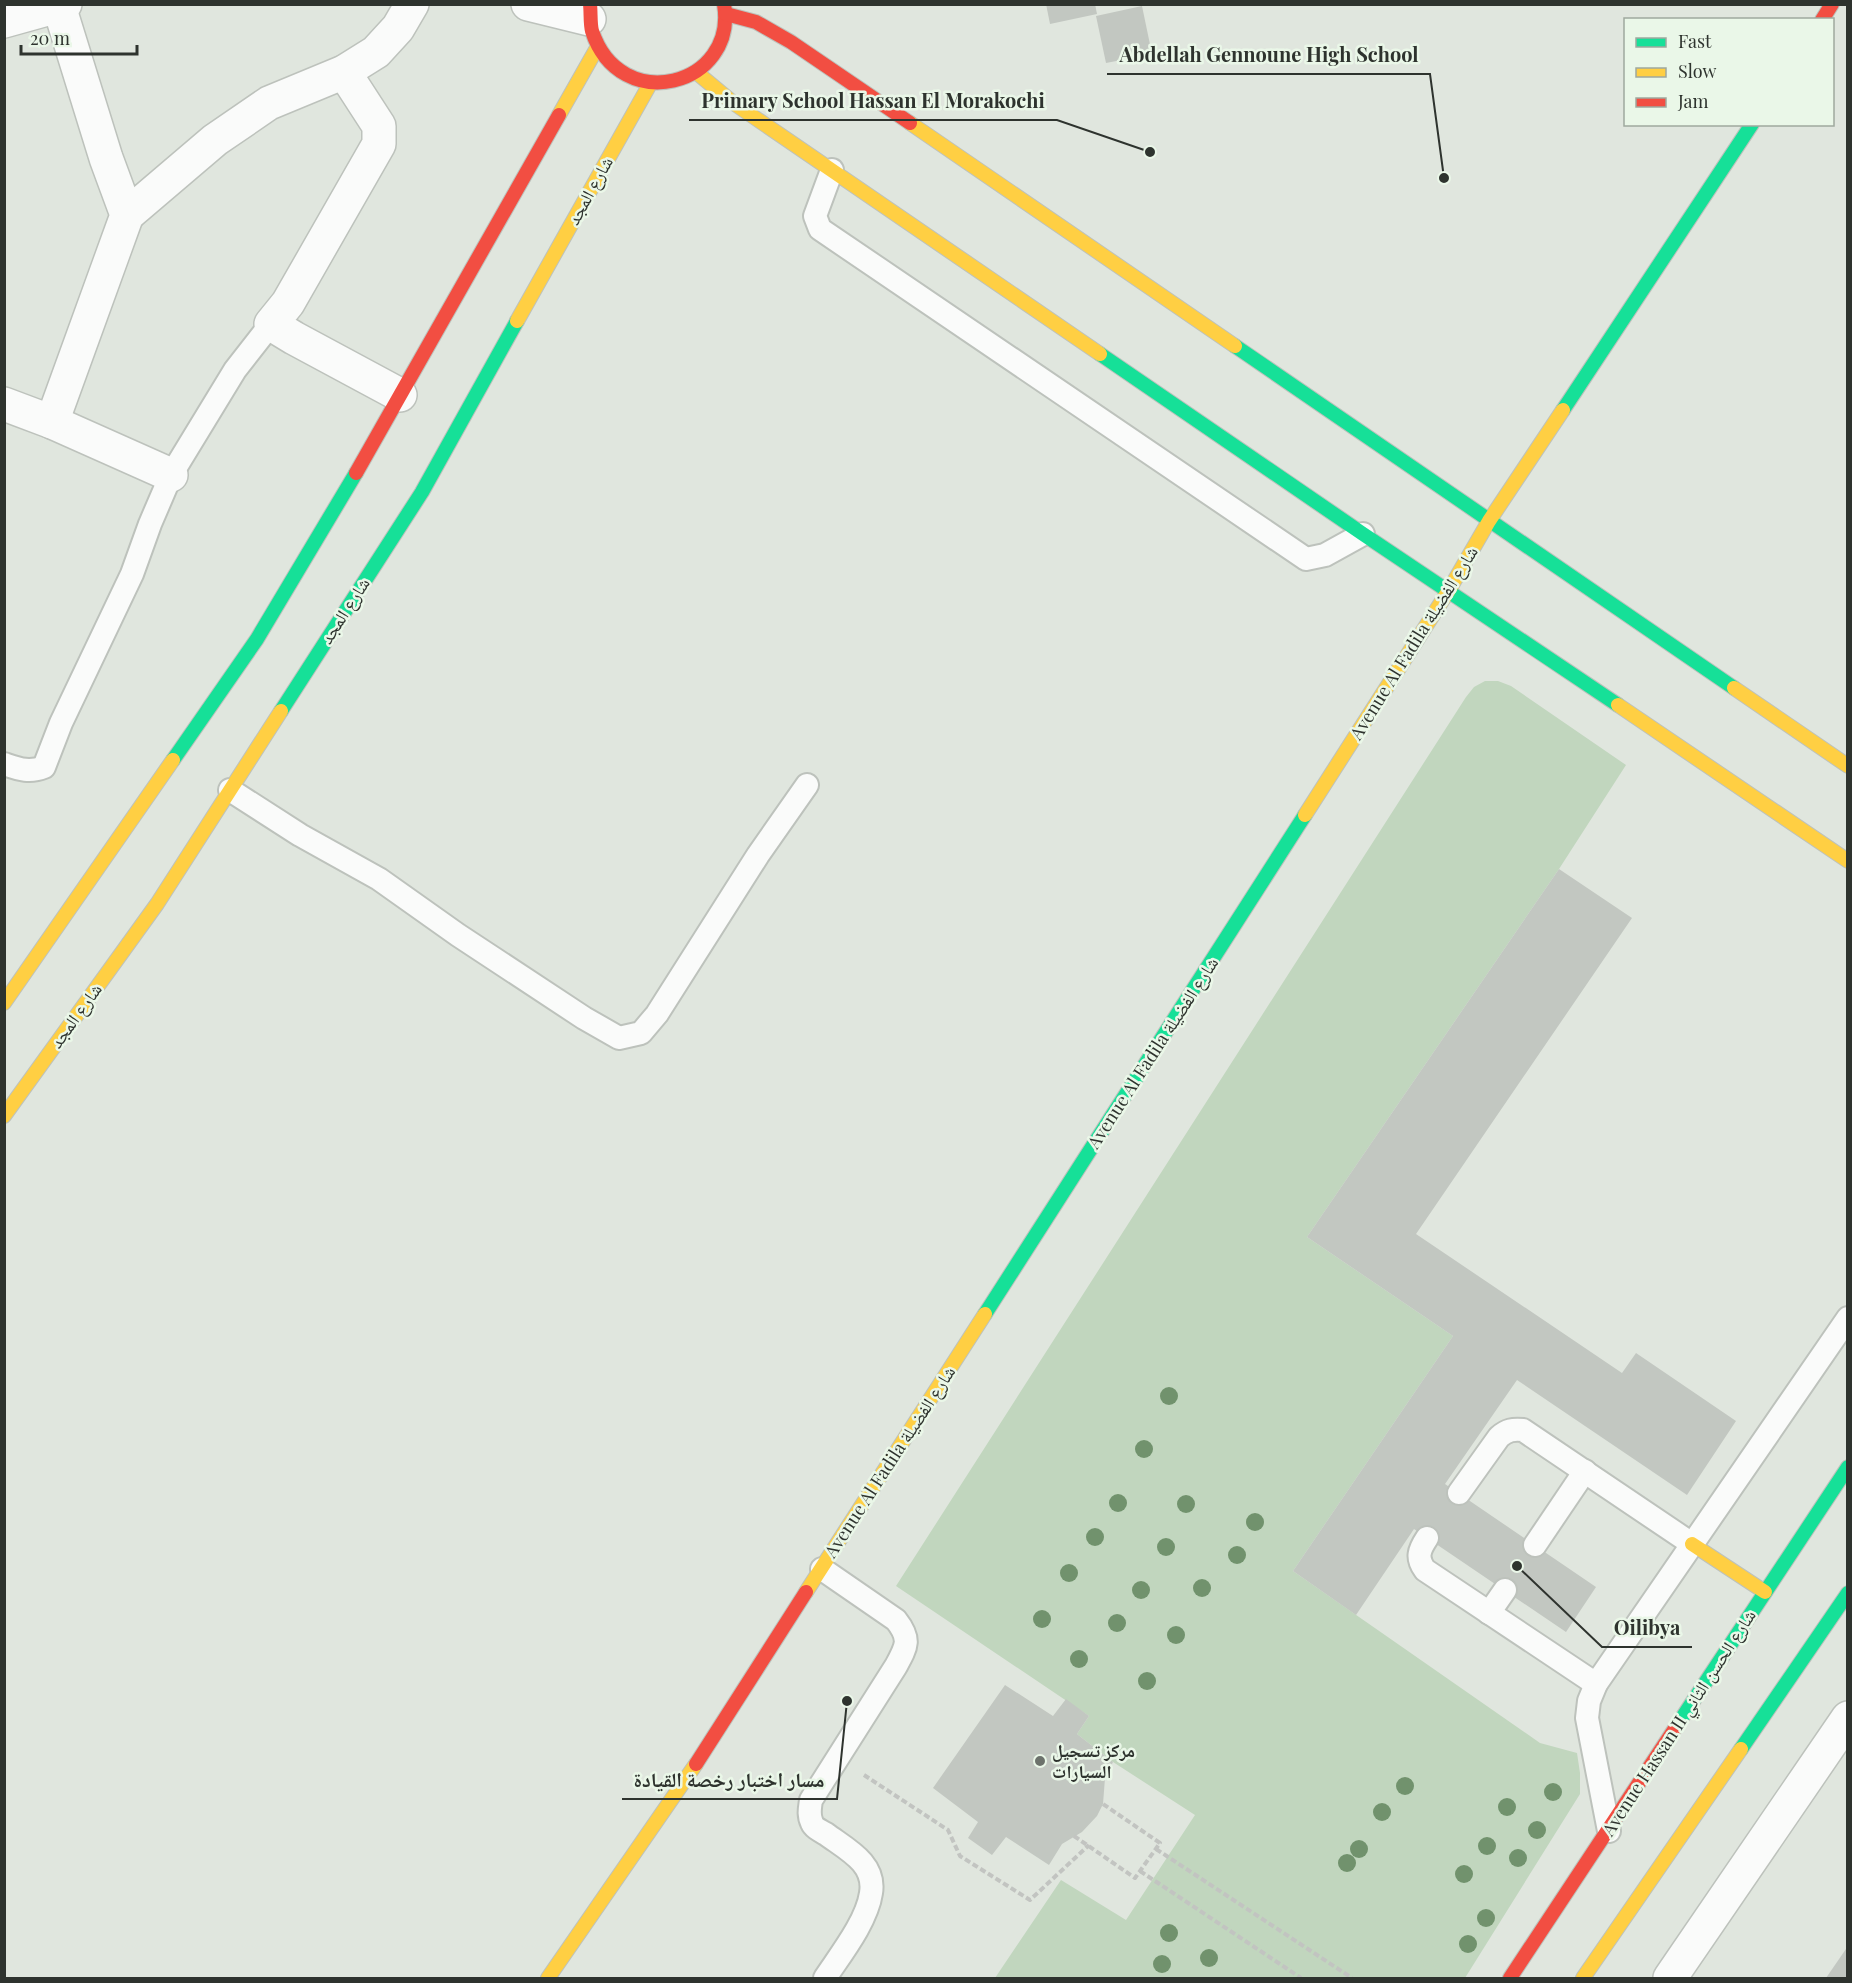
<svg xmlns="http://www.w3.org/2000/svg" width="1852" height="1983" font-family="'Playfair Display','Noto Naskh Arabic',serif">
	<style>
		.green { fill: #c1d6be }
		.building { fill: #c2c7c1 }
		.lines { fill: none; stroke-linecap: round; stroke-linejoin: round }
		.lane-casing { stroke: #bdc2bc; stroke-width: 26 }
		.street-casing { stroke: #bdc2bc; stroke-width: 36 }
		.fast-casing { stroke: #bdc2bc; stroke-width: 16 }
		.slow-casing { stroke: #bdc2bc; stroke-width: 16 }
		.jam-casing { stroke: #bdc2bc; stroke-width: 16 }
		.path { stroke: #c2c4c1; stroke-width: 4; stroke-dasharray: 6 3; stroke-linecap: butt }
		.lane { stroke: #fafbfa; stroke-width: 22 }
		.street { stroke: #fafbfa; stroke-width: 33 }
		.fast { stroke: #16e098; stroke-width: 14 }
		.slow { stroke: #ffcf43; stroke-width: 14 }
		.jam { stroke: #f24e42; stroke-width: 14 }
		.tree { fill: #71926d }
		.poi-dot { fill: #6c726c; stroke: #eaf7e8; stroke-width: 2 }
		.labels { text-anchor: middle; stroke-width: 5; stroke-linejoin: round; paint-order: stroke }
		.street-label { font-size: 18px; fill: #2e332e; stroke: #eaf7e8 }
		.poi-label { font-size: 18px; font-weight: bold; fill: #2e332e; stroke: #eaf7e8; text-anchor: start }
		.leader { fill: none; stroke: #2e332e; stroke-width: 2 }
		.callout-dot { fill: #2e332e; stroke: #eaf7e8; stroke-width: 2 }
		.callout-label { font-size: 20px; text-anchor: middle; font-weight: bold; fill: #2e332e; stroke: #eaf7e8; stroke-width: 5; stroke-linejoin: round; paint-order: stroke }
	</style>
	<rect width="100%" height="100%" fill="#e0e6de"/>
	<polygon class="green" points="1485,681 1498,681 1511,686 1626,765 1559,869 1307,1237 1453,1336 1293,1571 1540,1743 1577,1753 1580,1773 1580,1794 1465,1978 995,1978 1061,1880 1126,1920 1195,1815 1113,1762 1077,1734 1089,1716 896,1586 1466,697 1474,687"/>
	<g class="building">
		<polygon points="1046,4 1095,4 1097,14 1050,24"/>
		<polygon points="1142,6 1152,54 1106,63 1096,16"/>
		<polygon points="1559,869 1632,918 1416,1234 1622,1373 1636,1353 1736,1421 1687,1495 1517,1380 1445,1484 1596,1587 1566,1632 1414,1529 1356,1615 1293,1571 1453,1336 1307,1237"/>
		<polygon points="1005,1685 1053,1716 1066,1699 1089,1716 1077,1734 1113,1762 1105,1778 1103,1804 1097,1816 1082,1832 1062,1844 1049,1865 1006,1837 992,1855 968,1838 978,1822 933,1788"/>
		<polygon points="1848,1946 1848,1978 1826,1978"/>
	</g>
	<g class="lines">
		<defs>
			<g id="lane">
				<polyline points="832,170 815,216 820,229 1306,559 1325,555 1363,534"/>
				<path d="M4 764C19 769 29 773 44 767L61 723 132 574 150 524 171 475 235 370 271 324"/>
				<polyline points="230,790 300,835 379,879 458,935 584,1018 619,1038 641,1033 657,1014 758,855 807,785"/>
				<path d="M1459 1493 1499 1437C1507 1430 1513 1429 1523 1430L1692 1544"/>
				<path d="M1427 1538C1419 1550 1416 1558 1425 1570L1596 1684"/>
				<polyline points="1535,1545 1585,1471"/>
				<path d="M822 1569 896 1620C911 1639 907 1646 896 1666L811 1800C810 1808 808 1815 812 1823 814 1828 821 1831 826 1834 846 1849 876 1863 871 1893 867 1921 841 1954 825 1978"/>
				<polyline points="1489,1613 1505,1590"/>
				<polyline points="1609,1831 1587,1718 1589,1701 1596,1684 1848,1318"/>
			</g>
			<g id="street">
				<polyline points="528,4 589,19"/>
				<polyline points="4,21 65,4"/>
				<polyline points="344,72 379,126 379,144 288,303 271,324 294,338 400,395"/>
				<polyline points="127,215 215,140 269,103 344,72 376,52 398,28 412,4"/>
				<polyline points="4,404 52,422 171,475"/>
				<polyline points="52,422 127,215 106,158 59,6"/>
				<polyline points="1670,1978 1848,1718"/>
			</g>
			<g id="fast">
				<polyline points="1235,346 1734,688"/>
				<polyline points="1100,354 1363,534 1618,705"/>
				<polyline points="1563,410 1752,124"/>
				<polyline points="281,711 422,492 517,321"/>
				<polyline points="173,760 257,639 356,473"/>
				<polyline points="985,1314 1305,815"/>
				<polyline points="1676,1727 1848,1467"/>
				<polyline points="1741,1749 1848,1593"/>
			</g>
			<g id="slow">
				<polyline points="696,72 732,102 1100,354"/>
				<polyline points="559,115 597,48"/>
				<polyline points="910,123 1235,346"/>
				<polyline points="517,321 650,84"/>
				<polyline points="1734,688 1848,766"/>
				<polyline points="1618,705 1848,861"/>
				<polyline points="1305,815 1449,590 1489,521 1563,410"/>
				<polyline points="4,1003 173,760"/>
				<polyline points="4,1116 157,904 281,711"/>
				<polyline points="1692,1544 1765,1592"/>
				<polyline points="806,1592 985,1314"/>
				<polyline points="548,1978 696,1764"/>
				<polyline points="1583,1978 1741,1749"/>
			</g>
			<g id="jam">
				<path d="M590 4C591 13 590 23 592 31 620 117 738 86 724 4"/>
				<polyline points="726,14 756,22 791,42 910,123"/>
				<polyline points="1822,20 1832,4"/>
				<polyline points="356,473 559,115"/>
				<polyline points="696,1764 806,1592"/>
				<polyline points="1510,1978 1676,1727"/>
			</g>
		</defs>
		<use href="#lane" class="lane-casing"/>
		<use href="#street" class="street-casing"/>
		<use href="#fast" class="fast-casing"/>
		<use href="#slow" class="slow-casing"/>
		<use href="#jam" class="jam-casing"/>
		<g class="path">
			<polyline points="864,1775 948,1830 960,1856 1030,1900 1089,1845"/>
			<polyline points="1074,1836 1135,1878 1160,1843 1103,1804"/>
			<polyline points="1156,1849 1352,1978"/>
			<polyline points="1140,1871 1301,1978"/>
		</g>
		<use href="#lane" class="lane"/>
		<use href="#street" class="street"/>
		<use href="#fast" class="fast"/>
		<use href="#slow" class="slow"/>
		<use href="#jam" class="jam"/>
	</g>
	<g class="tree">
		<circle cx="1169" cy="1396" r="9"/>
		<circle cx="1144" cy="1449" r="9"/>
		<circle cx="1118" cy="1503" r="9"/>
		<circle cx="1186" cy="1504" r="9"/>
		<circle cx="1255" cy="1522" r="9"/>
		<circle cx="1095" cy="1537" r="9"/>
		<circle cx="1166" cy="1547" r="9"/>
		<circle cx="1237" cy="1555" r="9"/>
		<circle cx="1069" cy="1573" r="9"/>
		<circle cx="1202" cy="1588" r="9"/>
		<circle cx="1141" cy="1590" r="9"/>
		<circle cx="1042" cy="1619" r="9"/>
		<circle cx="1117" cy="1623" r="9"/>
		<circle cx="1176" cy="1635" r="9"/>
		<circle cx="1079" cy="1659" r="9"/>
		<circle cx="1147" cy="1681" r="9"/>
		<circle cx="1405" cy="1786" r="9"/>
		<circle cx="1553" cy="1792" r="9"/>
		<circle cx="1507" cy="1807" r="9"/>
		<circle cx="1382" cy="1812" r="9"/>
		<circle cx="1537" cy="1830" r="9"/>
		<circle cx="1487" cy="1846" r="9"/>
		<circle cx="1359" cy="1849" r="9"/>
		<circle cx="1518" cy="1858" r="9"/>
		<circle cx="1347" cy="1863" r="9"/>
		<circle cx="1464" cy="1874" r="9"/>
		<circle cx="1486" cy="1918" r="9"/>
		<circle cx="1169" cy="1933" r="9"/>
		<circle cx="1468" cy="1944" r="9"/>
		<circle cx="1209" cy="1958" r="9"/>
		<circle cx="1162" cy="1964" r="9"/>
	</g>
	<circle class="poi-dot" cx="1040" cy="1761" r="6"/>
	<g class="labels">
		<g class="street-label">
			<text transform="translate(590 191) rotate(-61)" y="6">شارع المجد</text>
			<text transform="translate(345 611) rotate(-57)" y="6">شارع المجد</text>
			<text transform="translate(1414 643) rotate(-58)" y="6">Avenue Al Fadila شارع الفضيلة</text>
			<text transform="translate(76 1016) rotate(-54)" y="6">شارع المجد</text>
			<text transform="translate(1153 1053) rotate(-57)" y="6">Avenue Al Fadila شارع الفضيلة</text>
			<text transform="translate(890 1462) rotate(-57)" y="6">Avenue Al Fadila شارع الفضيلة</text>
			<text transform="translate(1679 1723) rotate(-57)" y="6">Avenue Hassan II شارع الحسن الثاني</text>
		</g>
		<g class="poi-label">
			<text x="1052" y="1757">مركز تسجيل<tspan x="1052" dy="21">السيارات</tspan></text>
		</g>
	</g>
	<path class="leader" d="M1444 178L1430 74H1107M1150 152L1057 120H689M1517 1566L1602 1647H1692M847 1701L837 1799H622"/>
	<g class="callout-dot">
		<circle cx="1444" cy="178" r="6"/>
		<circle cx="1150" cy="152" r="6"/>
		<circle cx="1517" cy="1566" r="6"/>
		<circle cx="847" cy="1701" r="6"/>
	</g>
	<g class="callout-label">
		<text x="1269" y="62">Abdellah Gennoune High School</text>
		<text x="873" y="108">Primary School Hassan El Morakochi</text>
		<text x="1647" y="1635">Oilibya</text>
		<text x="729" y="1787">مسار اختبار رخصة القيادة</text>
	</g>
	<rect width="1852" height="1983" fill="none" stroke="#2e332e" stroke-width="12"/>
	<rect x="1624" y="18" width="210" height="108" fill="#eaf7e8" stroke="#9fa99e" stroke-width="1.5"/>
	<rect x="1636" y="38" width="30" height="9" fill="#16e098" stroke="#9fa99e" stroke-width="1.5"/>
	<text x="1678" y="48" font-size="18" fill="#2e332e">Fast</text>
	<rect x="1636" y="68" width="30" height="9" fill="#ffcf43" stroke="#9fa99e" stroke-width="1.5"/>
	<text x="1678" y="78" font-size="18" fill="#2e332e">Slow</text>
	<rect x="1636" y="98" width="30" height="9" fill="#f24e42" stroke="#9fa99e" stroke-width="1.5"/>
	<text x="1678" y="108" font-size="18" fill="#2e332e">Jam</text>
	<path d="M21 45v9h116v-9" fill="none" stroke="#2e332e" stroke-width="3"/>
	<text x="30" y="45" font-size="18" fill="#2e332e" stroke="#eaf7e8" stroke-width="4.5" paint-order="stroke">20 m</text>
</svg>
